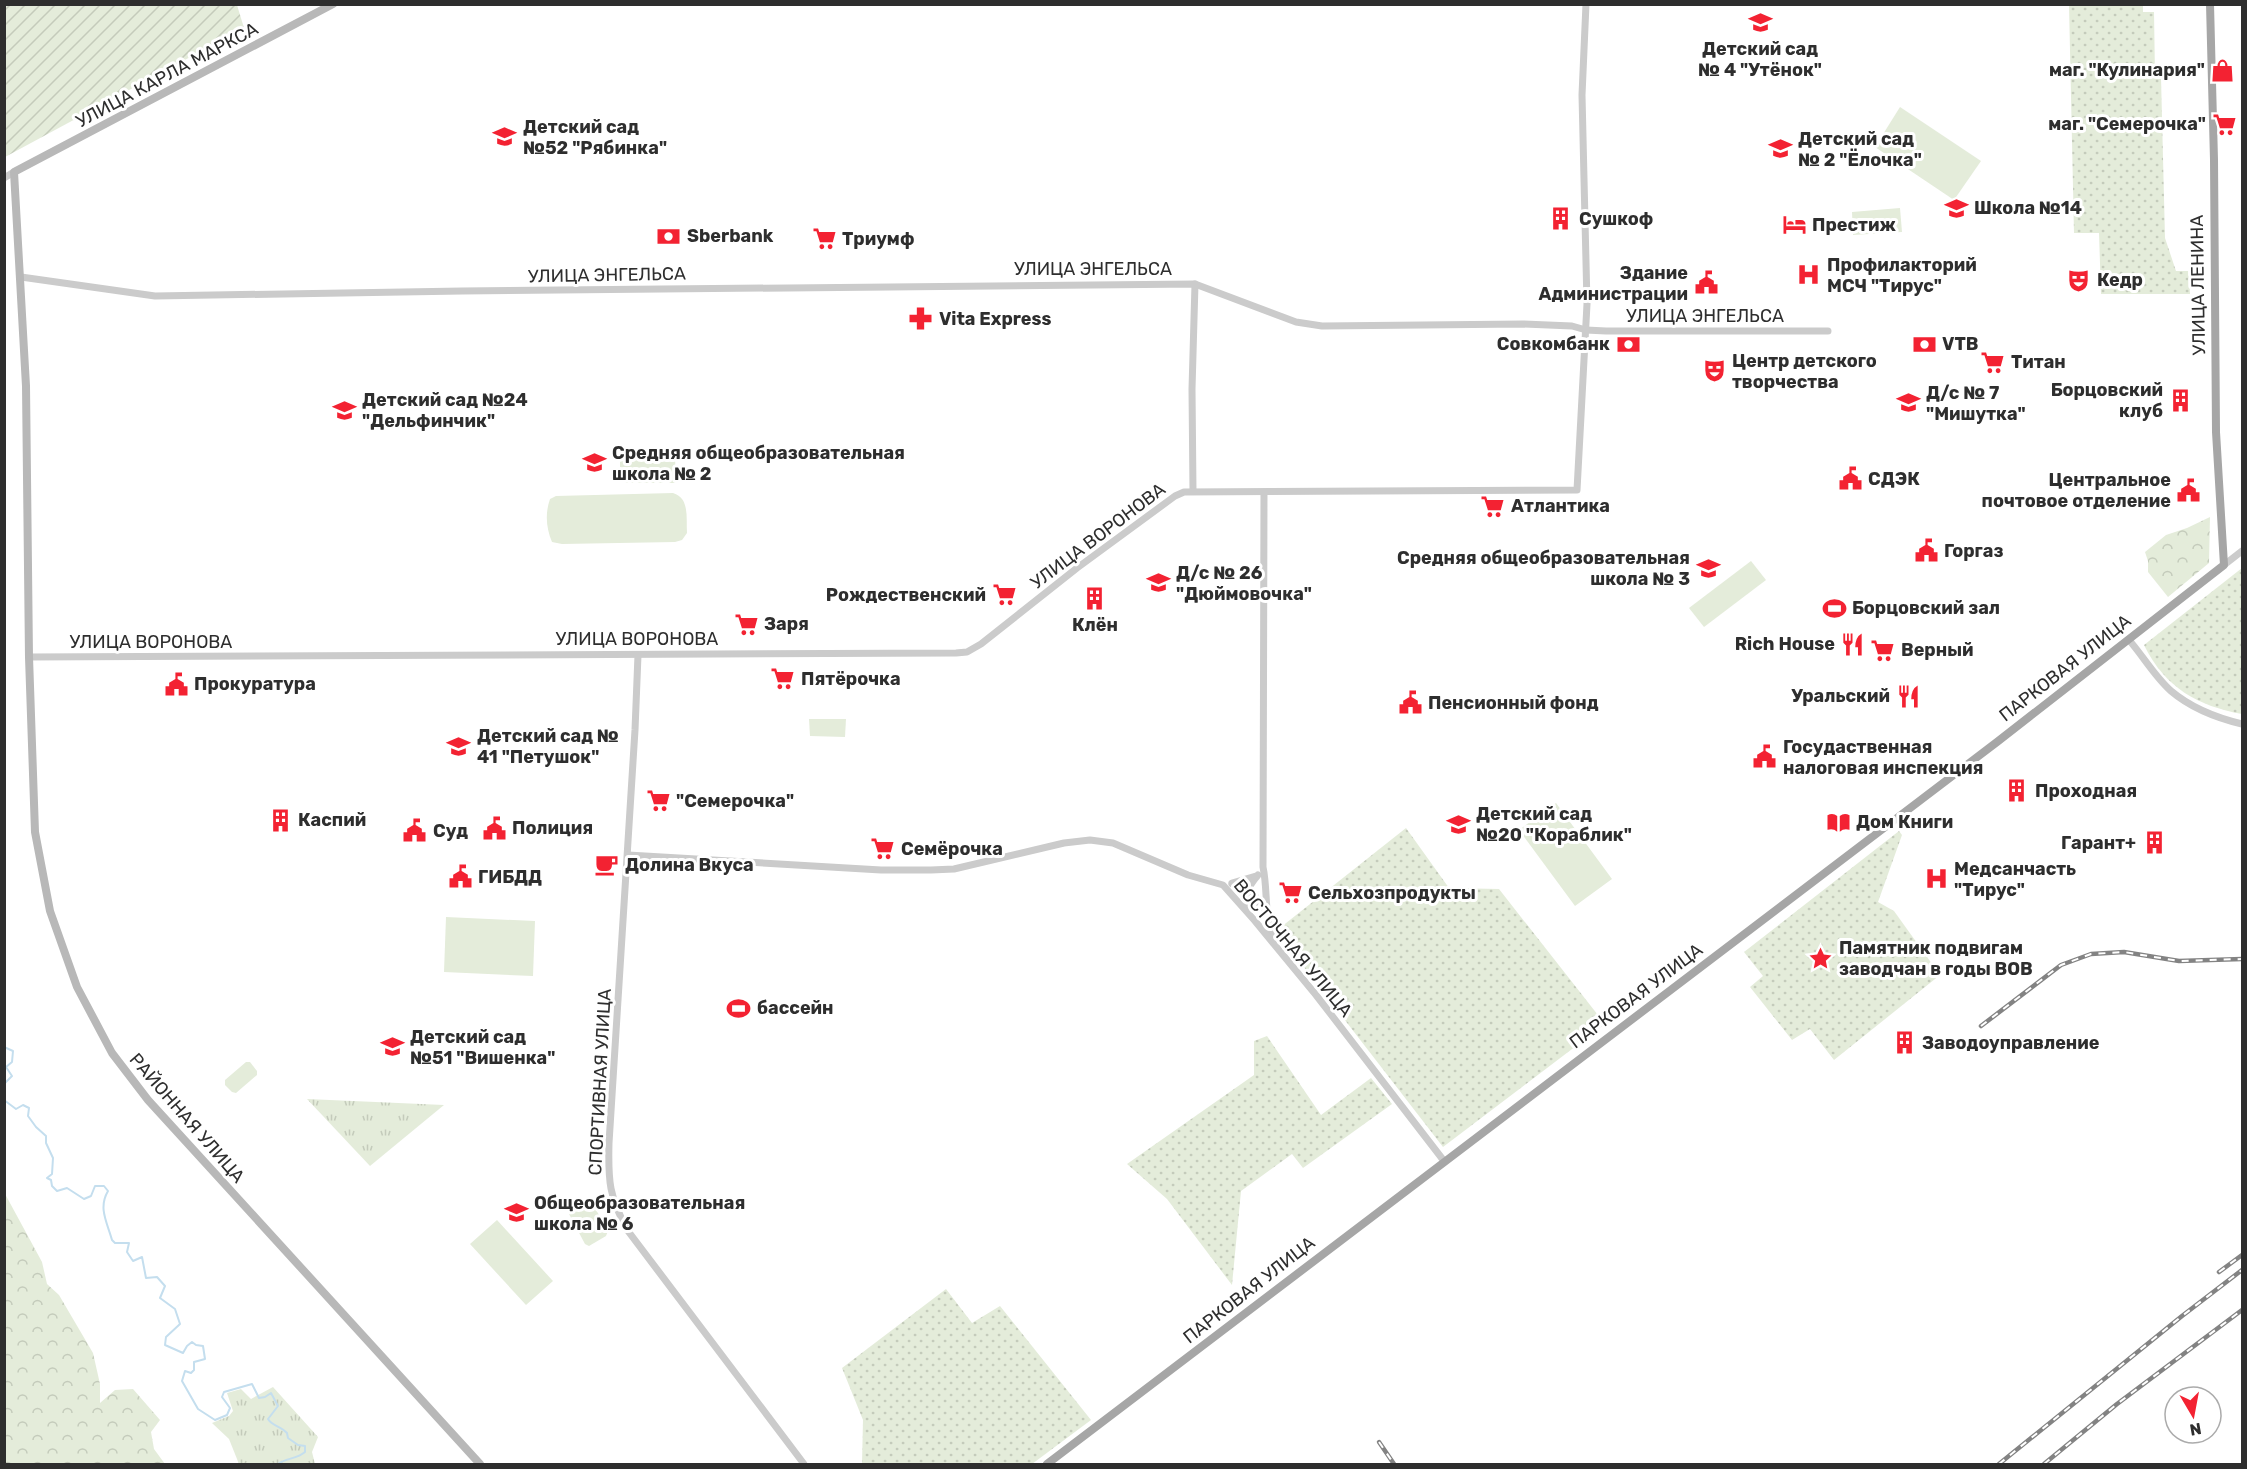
<svg xmlns="http://www.w3.org/2000/svg" width="2247" height="1469" font-family="Rubik,sans-serif">
	<style>
		.grass { fill: url(#grass-tufts) }
		.forest { fill: url(#forest-crowns) }
		.park { fill: url(#park-dots) }
		.garden { fill: url(#garden-furrows) }
		.pitch { fill: #e4ecda }
		.lines { fill: none; stroke-linecap: round; stroke-linejoin: round }
		.stream { stroke: #c4deee; stroke-width: 2 }
		.tertiary { stroke: #cbcbcb; stroke-width: 7 }
		.secondary { stroke: #b8b8b8; stroke-width: 8 }
		.primary { stroke: #a6a6a6; stroke-width: 8 }
		.rail-casing { stroke: #838383; stroke-width: 4.5 }
		.rail { stroke: #fff; stroke-width: 2; stroke-dasharray: 7; stroke-linecap: butt }
		.labels { text-anchor: middle; stroke-width: 6; stroke-linejoin: round; paint-order: stroke }
		.poi-label { font-size: 18px; font-weight: bold; fill: #2e2e2e; stroke: #fff; text-anchor: start }
		.street-label { font-size: 18px; fill: #2e2e2e; stroke: #fff }
	</style>
	<defs>
		<pattern id="grass-tufts" width="24" height="20" patternUnits="userSpaceOnUse" patternTransform="scale(1.5)"><rect width="24" height="20" fill="#e4ecda"/><path d="M3 7l-1-3M5 7V3M7 7l1-3M15 17l-1-3M17 17v-4M19 17l1-3" fill="none" stroke="#c4cbbb"/></pattern>
		<pattern id="forest-crowns" width="20" height="18" patternUnits="userSpaceOnUse" patternTransform="scale(1.5)"><rect width="20" height="18" fill="#e4ecda"/><path d="M2 6a3 3 0 1 1 6 0M12 15a3 3 0 1 1 6 0" fill="none" stroke="#c4cbbb"/></pattern>
		<pattern id="park-dots" width="8" height="8" patternUnits="userSpaceOnUse" patternTransform="scale(1.5)"><rect width="8" height="8" fill="#e4ecda"/><path d="M2 2h.1M6 6h.1" fill="none" stroke="#c4cbbb" stroke-width="1.8" stroke-linecap="round"/></pattern>
		<pattern id="garden-furrows" width="10" height="10" patternUnits="userSpaceOnUse" patternTransform="scale(1.5)"><rect width="10" height="10" fill="#e4ecda"/><path d="M-1 1l2-2M0 10L10 0M9 11l2-2" fill="none" stroke="#c4cbbb"/></pattern>
	</defs>
	<rect width="100%" height="100%" fill="#fff"/>
	<g class="grass">
		<polygon points="307,1099 444,1105 370,1166"/>
		<polygon points="273,1387 318,1437 312,1452 315,1464 239,1464 229,1439 212,1423 229,1416 233,1411 227,1393 241,1389 251,1399"/>
	</g>
	<g class="forest">
		<polygon points="2210,517 2209,563 2168,597 2148,572 2148,561 2145,552 2166,535 2187,528"/>
		<polygon points="4,1192 42,1262 47,1284 59,1295 93,1353 100,1384 100,1403 115,1390 133,1389 160,1420 151,1432 154,1449 165,1464 5,1464"/>
	</g>
	<g class="park">
		<polygon points="2069,5 2143,5 2143,12 2154,12 2155,76 2161,77 2165,238 2176,271 2189,271 2190,294 2101,294 2099,233 2074,233"/>
		<path d="M2242 568V714C2198 706 2165 688 2144 645Z"/>
		<polygon points="1406,828 1449,888 1499,889 1605,1024 1443,1147 1276,931"/>
		<polygon points="1899,831 1902,835 1878,902 1894,911 1940,975 1834,1060 1810,1029 1792,1040 1750,987 1763,976 1744,952"/>
		<polygon points="1267,1036 1321,1115 1371,1078 1392,1104 1303,1168 1292,1154 1241,1191 1232,1285 1167,1199 1127,1164 1254,1075 1254,1041"/>
		<polygon points="946,1289 972,1323 1000,1306 1091,1420 1032,1464 862,1464 863,1420 842,1368"/>
	</g>
	<polygon class="garden" points="5,4 237,5 244,28 5,157"/>
	<g class="pitch">
		<polygon points="1900,107 1981,161 1954,200 1875,147"/>
		<polygon points="1900,208 1902,232 1853,235 1852,212"/>
		<polygon points="675,457 676,483 620,483 620,458"/>
		<path d="M673 493C690 498 686 518 687 533L682 540 675 542 562 544 552 542C546 528 545 513 550 499L556 496Z"/>
		<polygon points="1751,561 1766,580 1704,627 1689,608"/>
		<polygon points="809,719 846,719 845,737 810,736"/>
		<polygon points="1556,803 1612,879 1575,906 1519,830"/>
		<polygon points="446,917 535,921 533,976 444,972"/>
		<polygon points="246,1062 250,1062 257,1071 257,1075 236,1093 232,1092 225,1085 225,1080"/>
		<polygon points="587,1200 591,1201 608,1231 606,1236 589,1246 585,1244 569,1214 571,1208"/>
		<polygon points="497,1220 553,1281 526,1305 470,1244"/>
	</g>
	<g class="lines">
		<g class="stream">
			<polyline points="4,1047 13,1051 12,1062 6,1067 12,1076 4,1084"/>
			<path d="M4 1100 16 1109 23 1105 29 1108 28 1116 36 1127 46 1136V1143L53 1158 52 1174 47 1178 51 1180 52 1186 57 1191 67 1188 84 1199 91 1196 95 1186H104L108 1191C98 1208 107 1222 112 1240L115 1243H129L127 1252 133 1261 142 1257 146 1278 157 1277 165 1286 160 1298 175 1309 180 1324 166 1337 165 1345 183 1353 187 1346 192 1342 196 1345 203 1346 205 1359 194 1362V1370L191 1373 185 1371 182 1381 198 1409 215 1420 227 1415 230 1408 222 1397 224 1392 252 1384 259 1398 265 1397 271 1393 278 1406 268 1419C272 1426 281 1426 287 1433L288 1438 298 1445 305 1446V1452C297 1459 286 1458 278 1464"/>
		</g>
		<g class="tertiary">
			<polyline points="4,178 14,172"/>
			<polyline points="21,277 155,296 462,291 1195,284 1296,322 1322,326 1523,324 1572,326 1586,330 1606,331 1828,331"/>
			<polyline points="1193,491 1192,389 1195,284"/>
			<path d="M1264 492 1263 867C1268 890 1264 917 1273 938"/>
			<polyline points="2224,565 2242,551"/>
			<path d="M2129 640C2143 656 2155 677 2171 691 2191 708 2217 718 2242 724"/>
			<path d="M638 655 635 730 609 1143C608 1181 609 1197 628 1231L804 1464"/>
			<polyline points="29,657 956,653 967,652 981,644 1077,568 1175,496 1184,492 1577,490 1587,304 1582,95 1586,4"/>
			<polyline points="628,855 881,870 931,870 954,869 1064,843 1090,840 1113,843 1188,875 1223,885 1255,921 1316,995 1444,1161"/>
			<polyline points="1232,883 1256,876"/>
			<polyline points="1232,884 1254,894 1266,916"/>
			<path d="M1248 910C1243 895 1248 887 1258 875"/>
		</g>
		<polyline class="secondary" points="333,4 14,172 26,386 29,657 35,832 50,911 77,987 112,1053 148,1100 480,1464"/>
		<polyline class="primary" points="1047,1464 1997,742 2224,565 2216,432 2214,160 2210,4"/>
		<defs>
			<g id="rail">
				<polyline points="1981,1026 2061,965 2091,954 2124,952 2179,961 2242,959"/>
				<polyline points="2219,1272 2242,1255"/>
				<polyline points="1379,1442 1394,1464"/>
				<polyline points="1999,1464 2182,1316 2242,1270"/>
				<polyline points="2044,1464 2117,1404 2242,1310"/>
			</g>
		</defs>
		<use href="#rail" class="rail-casing"/>
		<use href="#rail" class="rail"/>
	</g>
	<defs>
		<symbol id="school-bare" viewBox="-9 -9 18 18"><path d="M0-5L7-2L0 1L-7-2ZM-4 1L0 2.5L4 1V4Q0 6-4 4Z" fill="#f32232" stroke="#fff" stroke-width="2.5" paint-order="stroke"/></symbol>
		<symbol id="shop-bare" viewBox="-9 -9 18 18"><path d="M-5-2.5h2.3a2.7 3.5 0 0 1 5.4 0H5L5.5 6h-11ZM-1.5-2.5h3a1.5 2.3 0 0 0-3 0Z" fill="#f32232" stroke="#fff" stroke-width="2.5" paint-order="stroke"/></symbol>
		<symbol id="supermarket-bare" viewBox="-9 -9 18 18"><path d="M-6-5.5h2.5l.6 2H6L4.5 2H-2.5L-4.4-4H-6ZM-1.5 3.2a1.3 1.3 0 1 0 .1 0ZM3 3.2a1.3 1.3 0 1 0 .1 0Z" fill="#f32232" stroke="#fff" stroke-width="2.5" paint-order="stroke"/></symbol>
		<symbol id="building-bare" viewBox="-9 -9 18 18"><path d="M-4-6H4V6H1V3H-1V6H-4ZM-2.5-4.3h1.7v1.8h-1.7ZM.8-4.3h1.7v1.8H.8ZM-2.5-1h1.7V.8h-1.7ZM.8-1h1.7V.8H.8Z" fill="#f32232" stroke="#fff" stroke-width="2.5" paint-order="stroke"/></symbol>
		<symbol id="hotel-bare" viewBox="-9 -9 18 18"><path d="M-6-4.5h1.5V1H6V5H4.5V3h-9V5H-6ZM-4 0a1.8 1.8 0 1 1 3.6 0ZM.5 0V-2.5h3Q6-2.5 6 0Z" fill="#f32232" stroke="#fff" stroke-width="2.5" paint-order="stroke"/></symbol>
		<symbol id="bank-bare" viewBox="-9 -9 18 18"><path d="M-6-4H6V4H-6ZM0-2.3a2.3 2.3 0 1 0 0 4.6a2.3 2.3 0 1 0 0-4.6Z" fill="#f32232" stroke="#fff" stroke-width="2.5" paint-order="stroke"/></symbol>
		<symbol id="hospital-bare" viewBox="-9 -9 18 18"><path d="M-5-5h3v3.5h4V-5h3V5h-3V1.5h-4V5h-3Z" fill="#f32232" stroke="#fff" stroke-width="2.5" paint-order="stroke"/></symbol>
		<symbol id="theatre-bare" viewBox="-9 -9 18 18"><path d="M-5-5.5Q0-4 5-5.5V0Q5 5 0 6Q-5 5-5 0ZM-3.3-2.5H-1v1.5H-3.3ZM1-2.5H3.3v1.5H1ZM-2.8 1Q0 5.5 2.8 1Z" fill="#f32232" stroke="#fff" stroke-width="2.5" paint-order="stroke"/></symbol>
		<symbol id="civic-bare" viewBox="-9 -9 18 18"><path d="M-.6-6.5H3V-4.5H.6V-3L4-1V1h2V6H-6V1h2V-1L-.6-3ZM-1.2 2.5V6h2.4V2.5Z" fill="#f32232" stroke="#fff" stroke-width="2.5" paint-order="stroke"/></symbol>
		<symbol id="pharmacy-bare" viewBox="-9 -9 18 18"><path d="M-2-6h4v4h4v4h-4v4h-4v-4h-4v-4h4Z" fill="#f32232" stroke="#fff" stroke-width="2.5" paint-order="stroke"/></symbol>
		<symbol id="stadium-bare" viewBox="-9 -9 18 18"><path d="M0-5a6.5 5 0 1 0 0 10a6.5 5 0 1 0 0-10ZM-3.5-1.8h7v3.6h-7Z" fill="#f32232" stroke="#fff" stroke-width="2.5" paint-order="stroke"/></symbol>
		<symbol id="restaurant-bare" viewBox="-9 -9 18 18"><path d="M-5-6h1v4h1v-4h1v4h1v-4h1v5L-1.5 .5V6h-2V.5L-5-1ZM5-6V6H3V1.5H1.5Q1.5-4 5-6Z" fill="#f32232" stroke="#fff" stroke-width="2.5" paint-order="stroke"/></symbol>
		<symbol id="library-bare" viewBox="-9 -9 18 18"><path d="M-6-4Q-3-5.5-.7-3.5V5Q-3 3-6 4ZM6-4Q3-5.5 .7-3.5V5Q3 3 6 4Z" fill="#f32232" stroke="#fff" stroke-width="2.5" paint-order="stroke"/></symbol>
		<symbol id="cafe-bare" viewBox="-9 -9 18 18"><path d="M-5.5-4.5H6V0H3Q3 3.5 0 3.5H-2.5Q-5.5 3.5-5.5 0ZM3-3.2v2h1.7v-2ZM-6 4.5H4V6H-6Z" fill="#f32232" stroke="#fff" stroke-width="2.5" paint-order="stroke"/></symbol>
		<symbol id="sight-bare" viewBox="-9 -9 18 18"><path d="M0-6L1.8-2.2L6-1.7L2.9 1.2L3.7 5.4L0 3.3L-3.7 5.4L-2.9 1.2L-6-1.7L-1.8-2.2Z" fill="#f32232" stroke="#fff" stroke-width="2.5" paint-order="stroke"/></symbol>
	</defs>
	<g fill-rule="evenodd">
		<use href="#school-bare" x="1744" y="6" width="33" height="33"/>
		<use href="#shop-bare" x="2206" y="54" width="33" height="33"/>
		<use href="#supermarket-bare" x="2208" y="108" width="33" height="33"/>
		<use href="#school-bare" x="488" y="120" width="33" height="33"/>
		<use href="#school-bare" x="1764" y="132" width="33" height="33"/>
		<use href="#school-bare" x="1940" y="192" width="33" height="33"/>
		<use href="#building-bare" x="1544" y="202" width="33" height="33"/>
		<use href="#hotel-bare" x="1778" y="208" width="33" height="33"/>
		<use href="#bank-bare" x="652" y="220" width="33" height="33"/>
		<use href="#supermarket-bare" x="808" y="222" width="33" height="33"/>
		<use href="#hospital-bare" x="1792" y="258" width="33" height="33"/>
		<use href="#theatre-bare" x="2062" y="264" width="33" height="33"/>
		<use href="#civic-bare" x="1690" y="266" width="33" height="33"/>
		<use href="#pharmacy-bare" x="904" y="302" width="33" height="33"/>
		<use href="#bank-bare" x="1612" y="328" width="33" height="33"/>
		<use href="#bank-bare" x="1908" y="328" width="33" height="33"/>
		<use href="#supermarket-bare" x="1976" y="346" width="33" height="33"/>
		<use href="#theatre-bare" x="1698" y="354" width="33" height="33"/>
		<use href="#building-bare" x="2164" y="384" width="33" height="33"/>
		<use href="#school-bare" x="1892" y="386" width="33" height="33"/>
		<use href="#school-bare" x="328" y="394" width="33" height="33"/>
		<use href="#school-bare" x="578" y="446" width="33" height="33"/>
		<use href="#civic-bare" x="1834" y="462" width="33" height="33"/>
		<use href="#civic-bare" x="2172" y="474" width="33" height="33"/>
		<use href="#supermarket-bare" x="1476" y="490" width="33" height="33"/>
		<use href="#civic-bare" x="1910" y="534" width="33" height="33"/>
		<use href="#school-bare" x="1692" y="552" width="33" height="33"/>
		<use href="#school-bare" x="1142" y="566" width="33" height="33"/>
		<use href="#supermarket-bare" x="988" y="578" width="33" height="33"/>
		<use href="#building-bare" x="1078" y="582" width="33" height="33"/>
		<use href="#stadium-bare" x="1818" y="592" width="33" height="33"/>
		<use href="#supermarket-bare" x="730" y="608" width="33" height="33"/>
		<use href="#restaurant-bare" x="1836" y="628" width="33" height="33"/>
		<use href="#supermarket-bare" x="1866" y="634" width="33" height="33"/>
		<use href="#supermarket-bare" x="766" y="662" width="33" height="33"/>
		<use href="#civic-bare" x="160" y="668" width="33" height="33"/>
		<use href="#restaurant-bare" x="1892" y="680" width="33" height="33"/>
		<use href="#civic-bare" x="1394" y="686" width="33" height="33"/>
		<use href="#school-bare" x="442" y="730" width="33" height="33"/>
		<use href="#civic-bare" x="1748" y="740" width="33" height="33"/>
		<use href="#building-bare" x="2000" y="774" width="33" height="33"/>
		<use href="#supermarket-bare" x="642" y="784" width="33" height="33"/>
		<use href="#building-bare" x="264" y="804" width="33" height="33"/>
		<use href="#library-bare" x="1822" y="806" width="33" height="33"/>
		<use href="#school-bare" x="1442" y="808" width="33" height="33"/>
		<use href="#civic-bare" x="478" y="812" width="33" height="33"/>
		<use href="#civic-bare" x="398" y="814" width="33" height="33"/>
		<use href="#building-bare" x="2138" y="826" width="33" height="33"/>
		<use href="#supermarket-bare" x="866" y="832" width="33" height="33"/>
		<use href="#cafe-bare" x="590" y="848" width="33" height="33"/>
		<use href="#civic-bare" x="444" y="860" width="33" height="33"/>
		<use href="#hospital-bare" x="1920" y="862" width="33" height="33"/>
		<use href="#supermarket-bare" x="1274" y="876" width="33" height="33"/>
		<use href="#sight-bare" x="1804" y="942" width="33" height="33"/>
		<use href="#stadium-bare" x="722" y="992" width="33" height="33"/>
		<use href="#building-bare" x="1888" y="1026" width="33" height="33"/>
		<use href="#school-bare" x="376" y="1030" width="33" height="33"/>
		<use href="#school-bare" x="500" y="1196" width="33" height="33"/>
	</g>
	<g class="labels">
		<g class="poi-label">
			<text x="1760" y="55" text-anchor="middle">Детский сад<tspan x="1760" dy="21">№ 4 "Утёнок"</tspan></text>
			<text x="2205" y="76" text-anchor="end">маг. "Кулинария"</text>
			<text x="2206" y="130" text-anchor="end">маг. "Семерочка"</text>
			<text x="523" y="133">Детский сад<tspan x="523" dy="21">№52 "Рябинка"</tspan></text>
			<text x="1798" y="145">Детский сад<tspan x="1798" dy="21">№ 2 "Ёлочка"</tspan></text>
			<text x="1974" y="214">Школа №14</text>
			<text x="1579" y="225">Сушкоф</text>
			<text x="1812" y="231">Престиж</text>
			<text x="687" y="242">Sberbank</text>
			<text x="842" y="245">Триумф</text>
			<text x="1827" y="271">Профилакторий<tspan x="1827" dy="21">МСЧ "Тирус"</tspan></text>
			<text x="1688" y="279" text-anchor="end">Здание<tspan x="1688" dy="21">Администрации</tspan></text>
			<text x="2097" y="286">Кедр</text>
			<text x="939" y="325">Vita Express</text>
			<text x="1610" y="350" text-anchor="end">Совкомбанк</text>
			<text x="1942" y="350">VTB</text>
			<text x="1732" y="367">Центр детского<tspan x="1732" dy="21">творчества</tspan></text>
			<text x="2011" y="368">Титан</text>
			<text x="2163" y="396" text-anchor="end">Борцовский<tspan x="2163" dy="21">клуб</tspan></text>
			<text x="1926" y="399">Д/с № 7<tspan x="1926" dy="21">"Мишутка"</tspan></text>
			<text x="362" y="406">Детский сад №24<tspan x="362" dy="21">"Дельфинчик"</tspan></text>
			<text x="612" y="459">Средняя общеобразовательная<tspan x="612" dy="21">школа № 2</tspan></text>
			<text x="1868" y="485">СДЭК</text>
			<text x="2171" y="486" text-anchor="end">Центральное<tspan x="2171" dy="21">почтовое отделение</tspan></text>
			<text x="1511" y="512">Атлантика</text>
			<text x="1944" y="557">Горгаз</text>
			<text x="1690" y="564" text-anchor="end">Средняя общеобразовательная<tspan x="1690" dy="21">школа № 3</tspan></text>
			<text x="1176" y="579">Д/с № 26<tspan x="1176" dy="21">"Дюймовочка"</tspan></text>
			<text x="986" y="601" text-anchor="end">Рождественский</text>
			<text x="1852" y="614">Борцовский зал</text>
			<text x="764" y="630">Заря</text>
			<text x="1095" y="631" text-anchor="middle">Клён</text>
			<text x="1835" y="650" text-anchor="end">Rich House</text>
			<text x="1901" y="656">Верный</text>
			<text x="801" y="685">Пятёрочка</text>
			<text x="194" y="690">Прокуратура</text>
			<text x="1890" y="702" text-anchor="end">Уральский</text>
			<text x="1428" y="709">Пенсионный фонд</text>
			<text x="477" y="742">Детский сад №<tspan x="477" dy="21">41 "Петушок"</tspan></text>
			<text x="1783" y="753">Госудаственная<tspan x="1783" dy="21">налоговая инспекция</tspan></text>
			<text x="2035" y="797">Проходная</text>
			<text x="676" y="807">"Семерочка"</text>
			<text x="1476" y="820">Детский сад<tspan x="1476" dy="21">№20 "Кораблик"</tspan></text>
			<text x="298" y="826">Каспий</text>
			<text x="1856" y="828">Дом Книги</text>
			<text x="512" y="834">Полиция</text>
			<text x="433" y="837">Суд</text>
			<text x="2136" y="849" text-anchor="end">Гарант+</text>
			<text x="901" y="855">Семёрочка</text>
			<text x="625" y="871">Долина Вкуса</text>
			<text x="1954" y="875">Медсанчасть<tspan x="1954" dy="21">"Тирус"</tspan></text>
			<text x="478" y="883">ГИБДД</text>
			<text x="1308" y="899">Сельхозпродукты</text>
			<text x="1839" y="954">Памятник подвигам<tspan x="1839" dy="21">заводчан в годы ВОВ</tspan></text>
			<text x="757" y="1014">бассейн</text>
			<text x="410" y="1043">Детский сад<tspan x="410" dy="21">№51 "Вишенка"</tspan></text>
			<text x="1922" y="1049">Заводоуправление</text>
			<text x="534" y="1209">Общеобразовательная<tspan x="534" dy="21">школа № 6</tspan></text>
		</g>
		<g class="street-label">
			<text transform="translate(167 75) rotate(-28)" y="6">УЛИЦА КАРЛА МАРКСА</text>
			<text x="1093" y="275">УЛИЦА ЭНГЕЛЬСА</text>
			<text transform="translate(607 275) rotate(-1)" y="6">УЛИЦА ЭНГЕЛЬСА</text>
			<text transform="translate(2198 285) rotate(-91)" y="6">УЛИЦА ЛЕНИНА</text>
			<text x="1705" y="322">УЛИЦА ЭНГЕЛЬСА</text>
			<text transform="translate(1098 536) rotate(-37)" y="6">УЛИЦА ВОРОНОВА</text>
			<text x="637" y="645">УЛИЦА ВОРОНОВА</text>
			<text x="151" y="648">УЛИЦА ВОРОНОВА</text>
			<text transform="translate(2065 668) rotate(-38)" y="6">ПАРКОВАЯ УЛИЦА</text>
			<text transform="translate(1293 948) rotate(50)" y="6">ВОСТОЧНАЯ УЛИЦА</text>
			<text transform="translate(1636 996) rotate(-37)" y="6">ПАРКОВАЯ УЛИЦА</text>
			<text transform="translate(600 1082) rotate(-87)" y="6">СПОРТИВНАЯ УЛИЦА</text>
			<text transform="translate(187 1118) rotate(49)" y="6">РАЙОННАЯ УЛИЦА</text>
			<text transform="translate(1249 1290) rotate(-38)" y="6">ПАРКОВАЯ УЛИЦА</text>
		</g>
	</g>
	<rect width="2247" height="1469" fill="none" stroke="#2e2e2e" stroke-width="12"/>
	<g transform="translate(2193 1415) rotate(170)"><circle r="28" fill="#ffffff" stroke="#ababab" stroke-width="1.5"/>
	<path d="M0-4.5L10 22L0 15L-10 22Z" fill="#f32232"/>
	<text y="-9" font-size="16" font-weight="bold" text-anchor="middle" fill="#2e2e2e">N</text>
	</g>
</svg>
